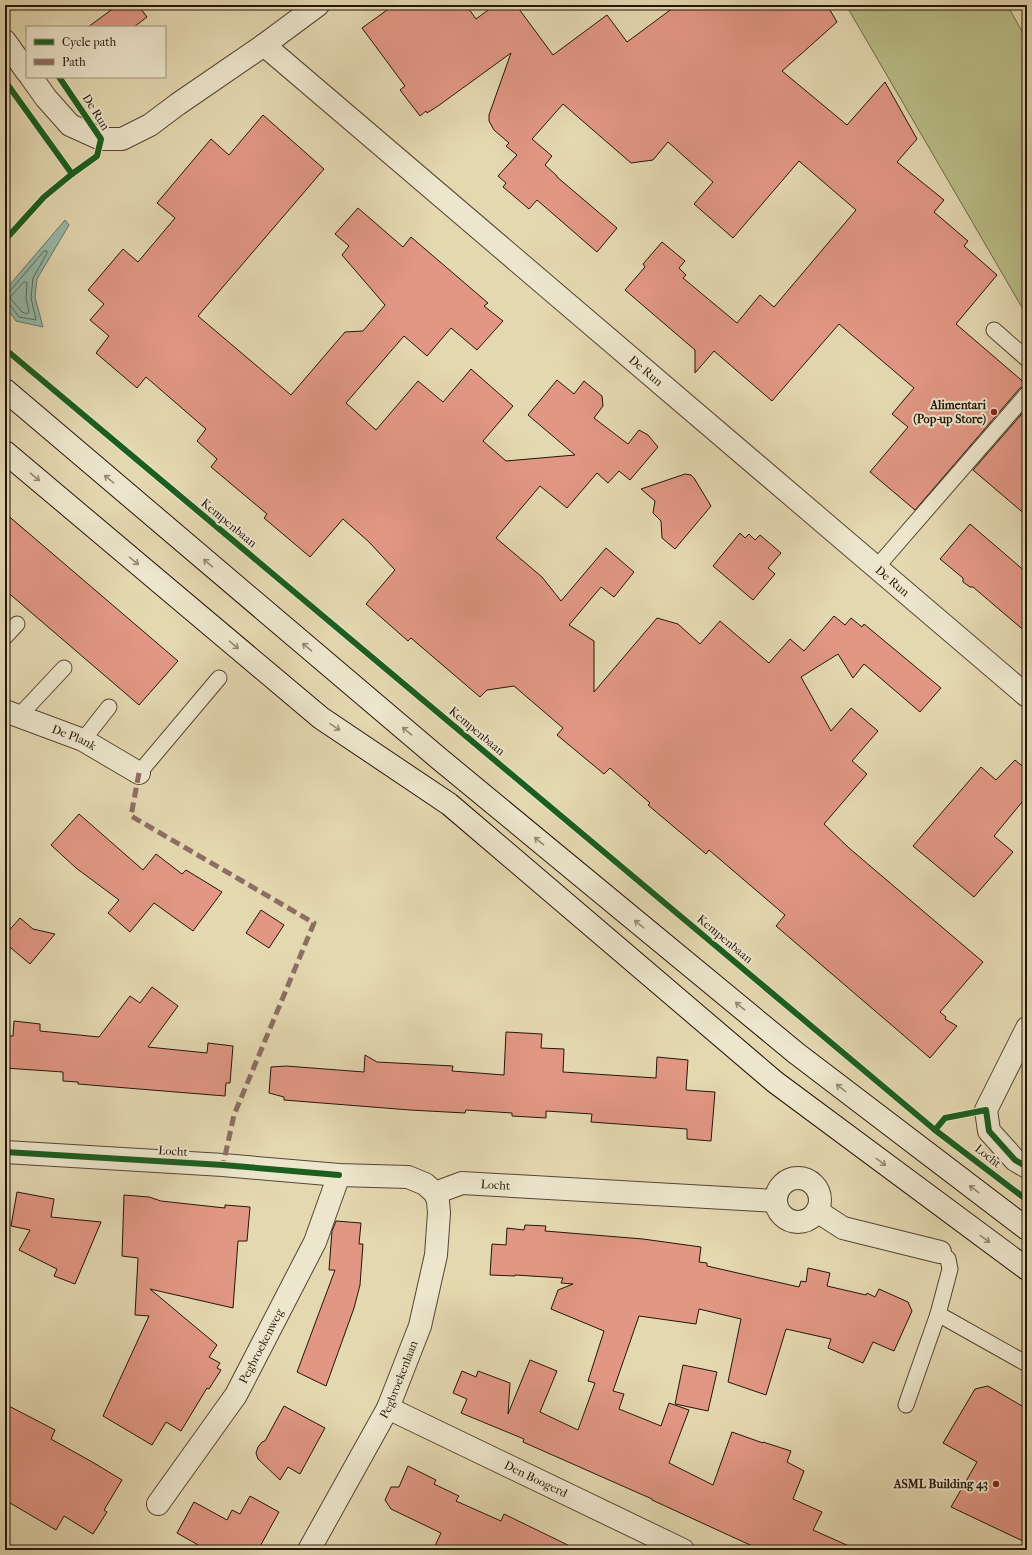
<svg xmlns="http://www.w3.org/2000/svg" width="1032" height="1555" font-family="'IM FELL French Canon',serif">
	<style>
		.green { fill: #b9bd88; stroke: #6e6948 }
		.water { fill: #96baa9; stroke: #687869 }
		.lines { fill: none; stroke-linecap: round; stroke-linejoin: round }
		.shore { stroke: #5d6859; stroke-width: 1 }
		.building { fill: #e19784; stroke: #241509 }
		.lane-casing { stroke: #544633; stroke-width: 17 }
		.street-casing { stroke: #544633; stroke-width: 24 }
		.secondary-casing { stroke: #241509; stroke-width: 24 }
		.lane { stroke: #ede6cc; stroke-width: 15 }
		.street { stroke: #ede6cc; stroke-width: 22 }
		.secondary { stroke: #ede6cc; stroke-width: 22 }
		.quiet { stroke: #8d6e63; stroke-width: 5; stroke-dasharray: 10 5; stroke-linecap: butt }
		.cycleway-casing { stroke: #ede6cc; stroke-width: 8 }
		.cycleway { stroke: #1b5e20; stroke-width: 6 }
		.oneway { stroke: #938874 }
		.poi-dot { fill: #8f2418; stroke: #ede6cc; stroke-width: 1.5 }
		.labels { text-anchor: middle; stroke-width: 4; stroke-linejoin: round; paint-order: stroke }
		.street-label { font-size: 12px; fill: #241509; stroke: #ede6cc }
		.poi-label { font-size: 12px; font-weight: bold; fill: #241509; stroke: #ede6cc; text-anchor: end }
	</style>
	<rect width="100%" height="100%" fill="#e4d8b1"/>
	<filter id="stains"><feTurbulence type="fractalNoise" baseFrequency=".005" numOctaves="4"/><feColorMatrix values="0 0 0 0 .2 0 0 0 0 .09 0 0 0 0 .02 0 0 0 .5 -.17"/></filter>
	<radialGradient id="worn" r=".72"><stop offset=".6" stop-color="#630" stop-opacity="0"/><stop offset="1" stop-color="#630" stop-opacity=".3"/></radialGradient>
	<polygon class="green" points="846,5 1007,5 1027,40 1027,316"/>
	<polygon class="water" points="65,220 69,225 37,279 35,297 43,327 16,321 5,305 6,289"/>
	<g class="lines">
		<g class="shore">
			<polygon points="24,282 26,282 27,283 26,298 29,312 27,314 22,312 10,298"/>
			<polyline points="5,293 10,291 44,251 47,251 47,253 33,278 31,298 36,320 19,317 10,305 5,303"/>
		</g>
	</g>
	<g class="building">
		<polygon points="118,5 138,5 147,17 134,27 88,27"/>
		<polygon points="394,5 466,5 476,19 495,5 516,5 553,55 607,15 627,42 677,5 827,5 837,22 782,71 847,125 885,82 917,139 897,162 944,200 934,212 968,241 964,246 997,275 956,324 1027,385 1020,388 915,510 870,472 908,427 892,414 914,388 839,324 772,401 714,351 695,373 695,350 625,290 645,267 643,264 662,242 685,261 679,268 686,275 683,278 737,323 760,295 774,307 856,210 799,161 733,238 694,204 713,182 668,142 653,160 631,163 563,104 532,139 552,156 545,165 557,176 557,177 617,228 597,252 537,200 529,209 503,187 506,183 498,176 517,155 506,146 509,143 494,130 489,121 489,115 511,53 438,106 427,113 426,111 420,116 400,90 405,86 362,28"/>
		<polygon points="263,115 324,169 198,316 291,395 345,332 363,331 385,305 342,255 349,246 335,234 358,208 403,247 411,237 488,303 484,306 503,321 477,350 451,328 427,356 404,336 346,403 376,430 418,381 443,402 471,369 513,406 483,441 506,461 575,455 528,415 557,380 574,394 584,381 602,396 603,406 594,418 628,444 639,430 648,435 658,447 630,480 619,471 608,483 597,473 567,508 540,486 496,538 542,577 561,601 606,548 634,572 614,597 601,587 569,625 594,641 594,692 657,618 678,624 700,644 720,621 769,663 790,639 804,651 834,616 845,625 851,618 862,627 864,624 941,688 920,712 864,664 853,678 838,654 801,677 831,731 851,708 878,731 852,761 867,774 824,824 849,848 983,962 940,1012 946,1017 945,1019 957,1026 930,1058 776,926 785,915 709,850 706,854 648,805 650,803 610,768 604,774 557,735 563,728 514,686 487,690 480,697 411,638 408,641 366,604 395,570 369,542 343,519 310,557 264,518 267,514 211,467 217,459 197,441 206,429 146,377 137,388 96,353 109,336 90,320 104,304 88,290 123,249 138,262 175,218 157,203 211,139 229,155"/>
		<polygon points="1027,408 1027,516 973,470"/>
		<polygon points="685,474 691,475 694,478 711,506 675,549 662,538 661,521 653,513 655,501 641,489"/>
		<polygon points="5,513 178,661 139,705 5,590"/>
		<polygon points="970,524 1027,573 1027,633 973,587 970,587 963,582 963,578 940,559"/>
		<polygon points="740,533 745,538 749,534 755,540 760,535 781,553 768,568 775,574 753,600 713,566"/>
		<polygon points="1015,760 1027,770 1027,796 994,836 1013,852 974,897 913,846 981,767 996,780"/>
		<polygon points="79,814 143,870 156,854 182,874 186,870 222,892 193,931 154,903 130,932 108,913 119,900 76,868 51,845"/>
		<polygon points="261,910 284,925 269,948 246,933"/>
		<polygon points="20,918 33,929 55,934 30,964 5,943 5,935"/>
		<polygon points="152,987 178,1006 148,1047 207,1053 208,1043 233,1046 230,1083 226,1083 225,1096 78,1084 78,1082 63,1081 63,1072 5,1068 5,1036 13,1036 14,1021 40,1024 40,1031 99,1037 130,996 140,1003"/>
		<polygon points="506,1032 542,1034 541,1048 564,1049 563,1072 656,1078 657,1057 688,1060 686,1090 715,1092 711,1141 687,1139 687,1129 591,1122 592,1114 546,1111 546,1118 512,1116 512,1113 466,1110 465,1113 410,1110 284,1100 284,1097 269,1093 271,1067 286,1066 364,1072 365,1055 377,1062 453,1066 452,1071 504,1075"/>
		<polygon points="17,1192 54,1199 51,1217 101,1222 75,1284 54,1276 57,1269 19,1250 30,1230 11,1226"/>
		<polygon points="124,1195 149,1197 161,1201 225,1208 225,1205 250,1207 247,1241 238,1241 233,1308 150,1289 217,1345 209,1357 220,1363 217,1368 221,1370 209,1389 207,1388 181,1431 166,1422 152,1445 103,1416 149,1316 135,1315 138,1258 122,1256"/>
		<polygon points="336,1221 361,1223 359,1244 363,1244 360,1285 354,1308 326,1386 297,1372 335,1270 329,1270 332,1231"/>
		<polygon points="525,1225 546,1226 545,1231 643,1239 701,1247 699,1262 707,1263 707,1266 799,1287 801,1281 806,1282 808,1268 830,1273 827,1286 866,1295 867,1293 875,1297 879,1289 908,1302 912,1311 894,1351 873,1342 863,1363 828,1348 831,1339 786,1329 766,1395 728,1382 741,1319 699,1309 696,1324 639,1316 613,1391 624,1394 619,1409 661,1426 669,1403 689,1410 669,1463 713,1485 732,1432 763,1443 763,1442 791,1451 787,1462 804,1471 793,1499 822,1512 813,1530 858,1550 761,1550 652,1500 652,1499 523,1442 524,1439 461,1413 467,1399 453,1393 462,1371 476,1377 478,1371 510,1383 508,1414 530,1360 557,1371 540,1412 578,1430 595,1383 588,1381 604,1331 551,1309 558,1290 573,1284 561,1283 563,1278 515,1275 515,1276 490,1275 492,1244 506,1245 507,1228 524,1230"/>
		<polygon points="683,1365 717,1372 708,1411 675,1404"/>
		<polygon points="988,1386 1027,1409 1027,1543 951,1507 977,1462 943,1443 975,1389"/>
		<polygon points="5,1404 55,1430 51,1439 94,1463 122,1480 104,1510 107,1512 93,1534 64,1516 56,1530 5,1500"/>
		<polygon points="284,1406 325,1428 300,1474 288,1467 280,1480 258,1459 256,1453 258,1447 262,1442 265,1441"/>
		<polygon points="408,1466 436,1480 434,1484 459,1496 456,1501 501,1521 504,1514 578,1550 433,1550 441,1533 391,1509 385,1500 391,1487 399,1487"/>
		<polygon points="250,1496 279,1512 258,1550 207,1550 177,1533 194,1502 227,1520 232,1510 240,1514"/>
	</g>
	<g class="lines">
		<defs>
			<g id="lane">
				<polyline points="994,330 1027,359"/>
				<polyline points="876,568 1027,394"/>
				<polyline points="5,637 17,624"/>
				<polyline points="19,716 64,668"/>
				<polyline points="83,740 109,707"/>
				<polyline points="139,773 219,678"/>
				<polyline points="938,1314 1027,1364"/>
				<polyline points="906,1405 938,1314 950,1269 948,1259 940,1252"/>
			</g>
			<g id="street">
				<polyline points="5,41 27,72"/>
				<path id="s1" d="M264 45 1027 696"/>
				<polyline points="31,77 46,98 70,125 101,139 122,139 150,125 178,104 264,45 318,5"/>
				<path id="s2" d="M5 711 83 740 139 773"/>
				<polyline points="1027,1028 986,1110 989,1131 1015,1160 1027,1167"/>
				<path id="s3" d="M5 1152 223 1165 339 1175 408 1177 425 1184 435 1193 462 1183 776 1201"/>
				<circle cx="798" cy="1200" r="22"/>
				<polyline points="817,1211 843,1228 940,1252"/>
				<path id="s4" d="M388 1408 683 1550"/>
				<path id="s5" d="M158 1504 236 1395 315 1242 339 1175"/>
				<path id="s6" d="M309 1550 388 1408 420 1326 436 1255 439 1213 438 1201 435 1193"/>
			</g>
			<g id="secondary">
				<polyline points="5,390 436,756 796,1053 1027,1229"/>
				<polyline points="5,452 321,718 449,804 775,1082 1027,1269"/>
			</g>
		</defs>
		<use href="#lane" class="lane-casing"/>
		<use href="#street" class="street-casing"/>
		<use href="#secondary" class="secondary-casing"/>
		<use href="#lane" class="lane"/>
		<use href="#street" class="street"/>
		<use href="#secondary" class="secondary"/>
		<polyline class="quiet" points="139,773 131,816 314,923 234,1115 223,1165"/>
		<defs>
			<g id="cycleway">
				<polyline points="5,81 72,174"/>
				<polyline points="5,240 44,197 72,174 97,156 101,139 59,77"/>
				<polyline points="5,349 935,1130 1027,1200"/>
				<polyline points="935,1130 945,1118 986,1110 989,1131 1015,1160 1027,1167"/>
				<polyline points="5,1152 223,1165 339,1175"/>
			</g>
		</defs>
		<use href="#cycleway" class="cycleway-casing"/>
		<use href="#cycleway" class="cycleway"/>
	</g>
	<defs><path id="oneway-shaft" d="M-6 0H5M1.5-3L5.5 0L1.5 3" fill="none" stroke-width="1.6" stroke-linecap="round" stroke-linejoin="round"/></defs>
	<g class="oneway">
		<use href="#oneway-shaft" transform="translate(35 477) rotate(40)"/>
		<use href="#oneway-shaft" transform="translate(109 479) rotate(-140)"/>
		<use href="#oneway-shaft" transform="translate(134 561) rotate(40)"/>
		<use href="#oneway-shaft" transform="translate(208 563) rotate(-140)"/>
		<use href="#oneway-shaft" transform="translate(234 645) rotate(40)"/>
		<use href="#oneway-shaft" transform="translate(307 647) rotate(-140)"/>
		<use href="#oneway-shaft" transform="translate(335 727) rotate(34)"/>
		<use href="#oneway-shaft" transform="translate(407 731) rotate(-140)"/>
		<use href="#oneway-shaft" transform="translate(539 841) rotate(-141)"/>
		<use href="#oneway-shaft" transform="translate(639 924) rotate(-141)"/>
		<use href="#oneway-shaft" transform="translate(740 1006) rotate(-141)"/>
		<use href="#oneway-shaft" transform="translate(841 1088) rotate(-142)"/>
		<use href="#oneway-shaft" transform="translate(881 1162) rotate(36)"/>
		<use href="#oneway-shaft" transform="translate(974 1189) rotate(-143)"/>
		<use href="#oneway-shaft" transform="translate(985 1239) rotate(36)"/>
	</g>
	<g class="poi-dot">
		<circle cx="994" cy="412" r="4"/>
		<circle cx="996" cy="1484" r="4"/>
	</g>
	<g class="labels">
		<g class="street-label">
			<text transform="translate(96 112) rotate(58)" y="4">De Run</text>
			<text dy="4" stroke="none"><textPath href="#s1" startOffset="502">De Run</textPath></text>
			<text transform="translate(229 523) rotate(40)" y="4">Kempenbaan</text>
			<text dy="4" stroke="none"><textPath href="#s1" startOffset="826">De Run</textPath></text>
			<text transform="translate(477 731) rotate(40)" y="4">Kempenbaan</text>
			<text dy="4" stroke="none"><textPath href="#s2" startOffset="74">De Plank</textPath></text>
			<text transform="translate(725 939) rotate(40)" y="4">Kempenbaan</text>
			<text transform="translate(173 1151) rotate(4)" y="4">Locht</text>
			<text transform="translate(988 1156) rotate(38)" y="4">Locht</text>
			<text dy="4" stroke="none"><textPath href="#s3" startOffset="498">Locht</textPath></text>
			<text dy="4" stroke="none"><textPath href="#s5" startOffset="189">Pegbroekenweg</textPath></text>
			<text dy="4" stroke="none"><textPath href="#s6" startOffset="193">Pegbroekenlaan</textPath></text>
			<text dy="4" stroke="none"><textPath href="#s4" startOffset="164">Den Boogerd</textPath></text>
		</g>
		<g class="poi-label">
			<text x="986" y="409">Alimentari<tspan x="986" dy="14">(Pop-up Store)</tspan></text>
			<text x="988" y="1488">ASML Building 43</text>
		</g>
	</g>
	<rect width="1032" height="1555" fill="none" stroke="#e4d8b1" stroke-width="20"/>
	<rect x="6" y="6" width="1020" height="1543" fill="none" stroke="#241509" stroke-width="2"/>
	<rect x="10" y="10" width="1012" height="1535" fill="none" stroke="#241509"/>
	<rect x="26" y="26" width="140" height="52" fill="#ede6cc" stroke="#9d927e"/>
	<rect x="34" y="39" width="20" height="6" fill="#1b5e20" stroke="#9d927e"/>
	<text x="62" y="46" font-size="12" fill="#241509">Cycle path</text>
	<rect x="34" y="59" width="20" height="6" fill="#8d6e63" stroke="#9d927e"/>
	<text x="62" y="66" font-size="12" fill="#241509">Path</text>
	<rect width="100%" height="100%" filter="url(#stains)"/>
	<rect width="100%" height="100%" fill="url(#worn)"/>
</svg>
